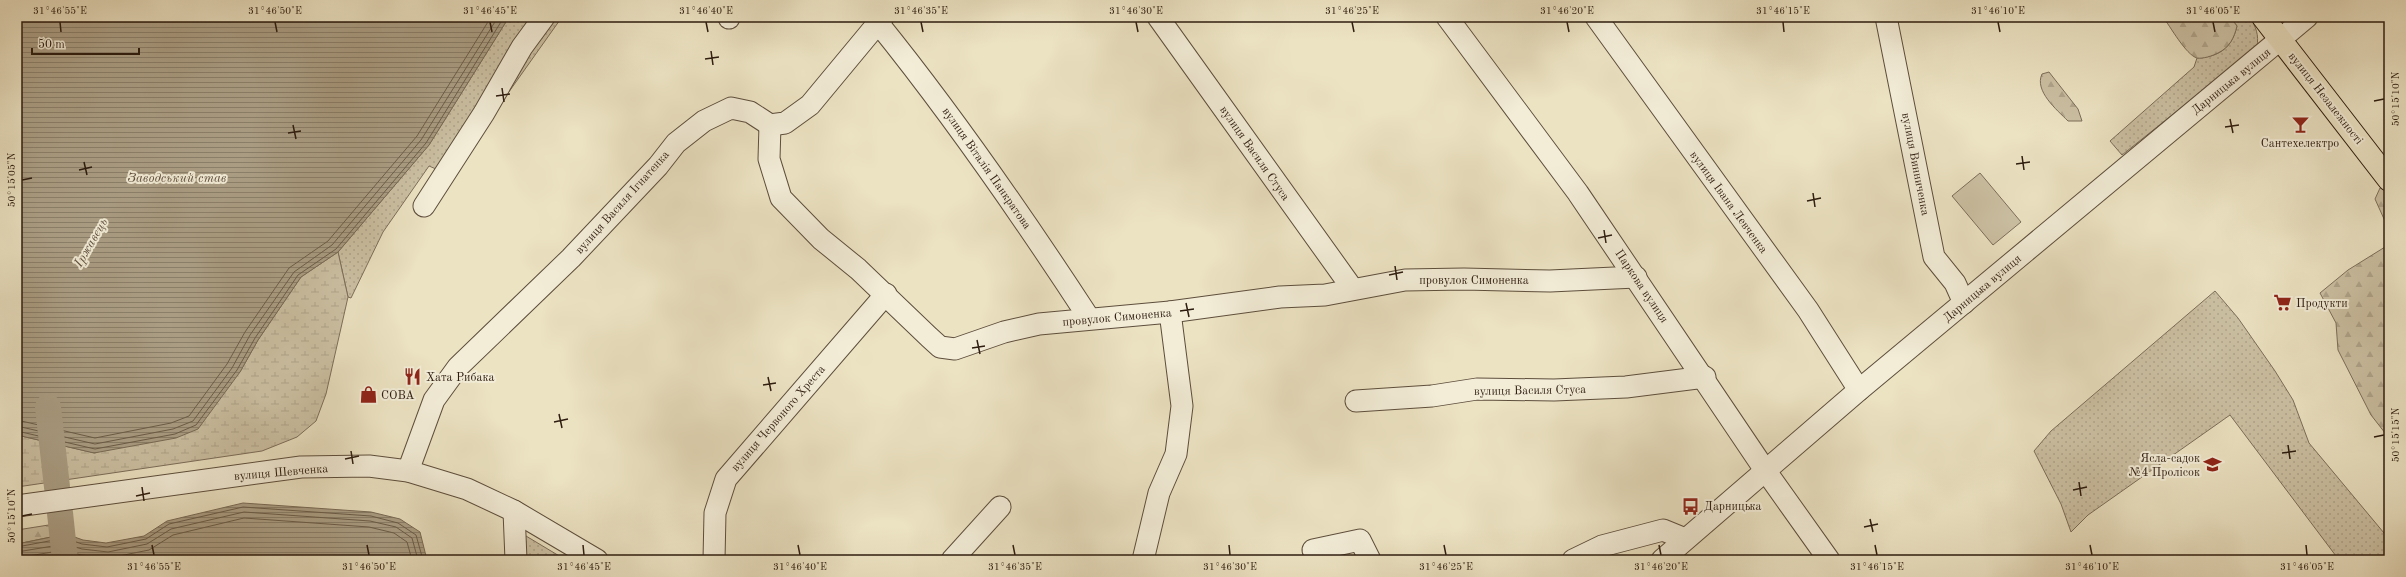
<svg xmlns="http://www.w3.org/2000/svg" width="2406" height="577" font-family="'Old Standard TT',serif">
	<style>
		.grass { fill: url(#grass-dots); stroke: #7c6e5a }
		.forest { fill: url(#forest-firs); stroke: #7c6e5a }
		.wetland { fill: url(#wetland-marsh); stroke: #7c6e5a }
		.garden { fill: #ccc1a4; stroke: #7c6e5a }
		.water { fill: url(#water-rules); stroke: #796b56 }
		.lines { fill: none; stroke-linecap: round; stroke-linejoin: round }
		.shore { stroke: #6c5e4a; stroke-width: 1 }
		.river { stroke: #ab9f86; stroke-width: 26 }
		.minor-casing { stroke: #5d4e3c; stroke-width: 23 }
		.major-casing { stroke: #2d1c0f; stroke-width: 24 }
		.minor { stroke: #f3edd8; stroke-width: 21 }
		.major { stroke: #ece3c3; stroke-width: 22 }
		.ticks { fill: none; stroke: #2d1c0f; stroke-width: 1.5 }
		.labels { text-anchor: middle; stroke-width: 4; stroke-linejoin: round; paint-order: stroke }
		.street-label { font-size: 12px; fill: #2d1c0f; stroke: #f3edd8 }
		.poi-label { font-size: 12px; fill: #2d1c0f; stroke: #f3edd8; text-anchor: start }
		.water-label { font-size: 13px; font-style: italic; fill: #5f503f; stroke: #f3edd8 }
		.neatline { fill: none; stroke: #2d1c0f; stroke-width: 1.5 }
		.ticks-label { font-size: 10px; text-anchor: middle; fill: #2d1c0f }
	</style>
	<defs>
		<pattern id="grass-dots" width="8" height="8" patternUnits="userSpaceOnUse"><rect width="8" height="8" fill="#ccc1a4"/><path d="M2 2h.1M6 6h.1" fill="none" stroke="#b0a58c" stroke-width="1.8" stroke-linecap="round"/></pattern>
		<pattern id="forest-firs" width="22" height="20" patternUnits="userSpaceOnUse"><rect width="22" height="20" fill="#ccc1a4"/><path d="M5 1l3.5 6h-7zM16 11l3.5 6h-7z" fill="#b0a58c"/></pattern>
		<pattern id="wetland-marsh" width="20" height="14" patternUnits="userSpaceOnUse"><rect width="20" height="14" fill="#ccc1a4"/><path d="M1 5h8M5 5V1M11 12h8M15 12V8" fill="none" stroke="#b0a58c"/></pattern>
		<pattern id="water-rules" width="6" height="5" patternUnits="userSpaceOnUse"><rect width="6" height="5" fill="#ab9f86"/><path d="M0 2.5h6" fill="none" stroke="#8c816c"/></pattern>
	</defs>
	<rect width="100%" height="100%" fill="#ece3c3"/>
	<filter id="stains"><feTurbulence type="fractalNoise" baseFrequency=".005" numOctaves="4"/><feColorMatrix values="0 0 0 0 .2 0 0 0 0 .09 0 0 0 0 .02 0 0 0 .5 -.17"/></filter>
	<radialGradient id="worn" r=".72"><stop offset=".6" stop-color="#630" stop-opacity="0"/><stop offset="1" stop-color="#630" stop-opacity=".3"/></radialGradient>
	<g class="grass">
		<polygon points="509,17 562,17 450,175 429,166 383,232 351,298 348,297 338,252 429,145"/>
		<path d="M2230 17H2250C2256 28 2259 34 2257 47L2122 155 2110 141 2194 67 2197 58C2219 57 2232 48 2237 26Z"/>
		<polygon points="2215,291 2238,318 2275,371 2293,400 2309,443 2389,539 2389,560 2339,560 2230,415 2088,515 2071,532 2061,504 2034,451 2051,431"/>
		<polygon points="521,533 566,560 522,560"/>
	</g>
	<g class="forest">
		<path d="M2163 17H2230L2237 26C2234 38 2230 47 2218 53 2212 56 2203 59 2197 58 2186 55 2170 26 2163 17Z"/>
		<path d="M2049 72 2078 109 2082 121H2068C2057 110 2034 91 2042 74Z"/>
		<polygon points="2380,188 2386,188 2389,193 2389,230 2375,199"/>
		<polygon points="2389,237 2389,438 2371,415 2338,350 2336,323 2320,293 2348,270 2385,247"/>
		<polygon points="55,524 58,529 56,536 17,544 17,530"/>
	</g>
	<polygon class="wetland" points="338,252 348,297 326,394 316,421 297,437 262,451 17,487 17,435 95,453 240,372 258,340 301,277"/>
	<polygon class="garden" points="1980,173 2021,222 1993,245 1952,196"/>
	<g class="water">
		<polygon points="17,17 509,17 429,145 338,252 301,277 258,340 240,372 198,429 176,438 94,453 17,435"/>
		<polygon points="243,503 371,512 400,519 420,532 427,560 17,560 17,544 66,534 83,540 106,543 144,536 167,521"/>
	</g>
	<g class="lines">
		<g class="shore">
			<polyline points="17,420 95,438 171,423 189,416 227,364 245,332 289,268 328,241 417,136 491,17"/>
			<polyline points="17,426 95,444 173,429 193,421 232,368 250,335 294,272 332,245 421,140 498,17"/>
			<polyline points="17,431 95,449 175,434 196,425 237,370 255,338 298,275 336,249 426,143 504,17"/>
			<polyline points="17,547 65,538 82,544 107,547 146,539 169,524 243,507 371,516 398,523 416,535 423,560"/>
			<polyline points="17,552 65,544 82,549 108,552 147,544 171,529 244,512 370,521 396,527 412,538 418,560"/>
			<polyline points="17,558 64,550 81,555 109,558 149,550 173,535 244,518 369,527 394,533 407,542 412,560"/>
		</g>
		<g class="river">
			<polyline points="48,407 57,487"/>
			<polyline points="60,513 65,560"/>
		</g>
		<defs>
			<g id="minor">
				<polyline points="1158,17 1352,288"/>
				<polyline points="1447,17 1578,193 1765,470 1829,560"/>
				<polyline points="1596,17 1808,310 1859,390"/>
				<polyline points="1886,17 1934,257 1955,283 1964,303"/>
				<polyline points="729,18 729,17"/>
				<path d="M878 23C954 117 1023 217 1089 318"/>
				<polyline points="770,125 769,159 781,198 821,239 858,269 929,337 940,347 955,349 1004,332 1039,324 1170,312 1280,297 1325,295 1405,280 1464,279 1550,281 1636,277"/>
				<polyline points="424,206 484,113 522,47 544,17"/>
				<polyline points="1356,401 1432,396 1477,389 1554,390 1626,387 1705,377"/>
				<polyline points="408,471 434,400 458,367 571,258 658,166 676,143 704,121 731,108 750,112 770,125 785,123 810,105 883,17"/>
				<polyline points="17,506 301,467 369,466 408,471 467,489 514,511 597,560"/>
				<polyline points="514,511 516,560"/>
				<polyline points="1313,550 1360,540 1370,560"/>
				<polyline points="714,560 715,513 726,479 886,294"/>
				<polyline points="952,560 1000,507"/>
				<polyline points="1143,560 1159,493 1176,454 1182,406 1170,312"/>
				<polyline points="1573,560 1602,546 1663,530 1685,539"/>
				<polyline points="1662,560 1859,390 2307,17"/>
			</g>
			<polyline id="major" points="2263,17 2389,180"/>
		</defs>
		<use href="#minor" class="minor-casing"/>
		<use href="#major" class="major-casing"/>
		<use href="#minor" class="minor"/>
		<use href="#major" class="major"/>
	</g>
	<path class="ticks" d="M60 22 61 32M275 22 277 32M490 22 492 32M706 22 708 32M921 22 923 32M1136 22 1138 32M1352 22 1354 32M1567 22 1569 32M1783 22 1784 32M1998 22 2000 32M2213 22 2215 32M711 51 713 65M705 59 719 57M502 88 504 102M496 96 510 94M2374 101 2384 99M2230 119 2233 133M293 125 296 139M2225 127 2239 125M288 133 301 131M2022 156 2024 170M84 162 87 175M2016 164 2030 162M79 170 92 167M22 180 32 178M1813 193 1815 207M1807 201 1821 198M1604 230 1606 243M1598 238 1612 235M1395 266 1397 280M1389 275 1403 272M1186 303 1189 317M1180 311 1194 309M977 340 980 354M972 348 985 346M768 377 771 391M763 385 776 383M559 414 562 428M554 422 568 419M2374 437 2384 435M2288 445 2290 459M351 451 353 464M2282 453 2296 451M345 459 359 456M2079 482 2081 496M142 487 144 501M2073 490 2087 487M136 496 150 493M22 516 32 514M1870 519 1873 532M1864 527 1878 524M152 545 154 555M367 545 369 555M583 545 584 555M798 545 800 555M1013 545 1015 555M1229 545 1230 555M1444 545 1446 555M1659 545 1661 555M1875 545 1877 555M2090 545 2092 555M2306 545 2307 555"/>
	<defs>
		<symbol id="bar-bare" viewBox="-9 -9 18 18"><path d="M-6-5H6L.8 .8V4.5H3.5V6h-7V4.5H-.8V.8Z" fill="#8f2418" stroke="#f3edd8" stroke-width="2.5" paint-order="stroke"/></symbol>
		<symbol id="supermarket-bare" viewBox="-9 -9 18 18"><path d="M-6-5.5h2.5l.6 2H6L4.5 2H-2.5L-4.4-4H-6ZM-1.5 3.2a1.3 1.3 0 1 0 .1 0ZM3 3.2a1.3 1.3 0 1 0 .1 0Z" fill="#8f2418" stroke="#f3edd8" stroke-width="2.5" paint-order="stroke"/></symbol>
		<symbol id="restaurant-bare" viewBox="-9 -9 18 18"><path d="M-5-6h1v4h1v-4h1v4h1v-4h1v5L-1.5 .5V6h-2V.5L-5-1ZM5-6V6H3V1.5H1.5Q1.5-4 5-6Z" fill="#8f2418" stroke="#f3edd8" stroke-width="2.5" paint-order="stroke"/></symbol>
		<symbol id="shop-bare" viewBox="-9 -9 18 18"><path d="M-5-2.5h2.3a2.7 3.5 0 0 1 5.4 0H5L5.5 6h-11ZM-1.5-2.5h3a1.5 2.3 0 0 0-3 0Z" fill="#8f2418" stroke="#f3edd8" stroke-width="2.5" paint-order="stroke"/></symbol>
		<symbol id="school-bare" viewBox="-9 -9 18 18"><path d="M0-5L7-2L0 1L-7-2ZM-4 1L0 2.5L4 1V4Q0 6-4 4Z" fill="#8f2418" stroke="#f3edd8" stroke-width="2.5" paint-order="stroke"/></symbol>
		<symbol id="bus-bare" viewBox="-9 -9 18 18"><path d="M-5-6H5V4H4V6H2V4H-2V6H-4V4H-5ZM-3.5-4V0h7V-4ZM-3.5 1.2v1.5H-2V1.2ZM2 1.2v1.5H3.5V1.2Z" fill="#8f2418" stroke="#f3edd8" stroke-width="2.5" paint-order="stroke"/></symbol>
	</defs>
	<g fill-rule="evenodd">
		<use href="#bar-bare" x="2288" y="112" width="25" height="25"/>
		<use href="#supermarket-bare" x="2270" y="290" width="25" height="25"/>
		<use href="#restaurant-bare" x="400" y="364" width="25" height="25"/>
		<use href="#shop-bare" x="356" y="382" width="25" height="25"/>
		<use href="#school-bare" x="2200" y="452" width="25" height="25"/>
		<use href="#bus-bare" x="1678" y="494" width="25" height="25"/>
	</g>
	<g class="labels">
		<g class="street-label">
			<text transform="translate(2231 81) rotate(-39)" y="4">Дарницька вулиця</text>
			<text transform="translate(2326 98) rotate(52)" y="4">вулиця Незалежності</text>
			<text transform="translate(1255 153) rotate(55)" y="4">вулиця Василя Стуса</text>
			<text transform="translate(1916 164) rotate(79)" y="4">вулиця Винниченка</text>
			<text transform="translate(987 168) rotate(55)" y="4">вулиця Віталія Панкратова</text>
			<text transform="translate(622 202) rotate(-48)" y="4">вулиця Василя Ігнатенка</text>
			<text transform="translate(1729 202) rotate(54)" y="4">вулиця Івана Левченка</text>
			<text x="1474" y="284">провулок Симоненка</text>
			<text transform="translate(1642 286) rotate(56)" y="4">Паркова вулиця</text>
			<text transform="translate(1982 288) rotate(-40)" y="4">Дарницька вулиця</text>
			<text transform="translate(1117 317) rotate(-5)" y="4">провулок Симоненка</text>
			<text transform="translate(1530 390) rotate(-1)" y="4">вулиця Василя Стуса</text>
			<text transform="translate(778 418) rotate(-49)" y="4">вулиця Червоного Хреста</text>
			<text transform="translate(281 472) rotate(-5)" y="4">вулиця Шевченка</text>
		</g>
		<g class="poi-label">
			<text x="2300" y="147" text-anchor="middle">Сантехелектро</text>
			<text x="2296" y="307">Продукти</text>
			<text x="426" y="381">Хата Рибака</text>
			<text x="381" y="399">СОВА</text>
			<text x="2200" y="462" text-anchor="end">Ясла-садок<tspan x="2200" dy="14">№4 Пролісок</tspan></text>
			<text x="1704" y="510">Дарницька</text>
		</g>
		<g class="water-label">
			<text x="177" y="182">Заводський став</text>
			<text transform="translate(90 242) rotate(-60)" y="5">Іржавець</text>
		</g>
	</g>
	<rect width="2406" height="577" fill="none" stroke="#ece3c3" stroke-width="44"/>
	<path d="M32 48v6h107v-6" fill="none" stroke="#2d1c0f" stroke-width="2"/>
	<text x="38" y="48" font-size="12" fill="#2d1c0f" stroke="#f3edd8" stroke-width="3" paint-order="stroke">50 m</text>
	<rect x="22" y="22" width="2362" height="533" class="neatline"/>
	<g class="ticks-label">
		<text x="60" y="14">31°46'55"E</text>
		<text x="275" y="14">31°46'50"E</text>
		<text x="490" y="14">31°46'45"E</text>
		<text x="706" y="14">31°46'40"E</text>
		<text x="921" y="14">31°46'35"E</text>
		<text x="1136" y="14">31°46'30"E</text>
		<text x="1352" y="14">31°46'25"E</text>
		<text x="1567" y="14">31°46'20"E</text>
		<text x="1783" y="14">31°46'15"E</text>
		<text x="1998" y="14">31°46'10"E</text>
		<text x="2213" y="14">31°46'05"E</text>
		<text transform="translate(2395 99) rotate(-90)" y="4">50°15'10"N</text>
		<text transform="translate(11 180) rotate(-90)" y="4">50°15'05"N</text>
		<text transform="translate(2395 435) rotate(-90)" y="4">50°15'15"N</text>
		<text transform="translate(11 516) rotate(-90)" y="4">50°15'10"N</text>
		<text x="154" y="570">31°46'55"E</text>
		<text x="369" y="570">31°46'50"E</text>
		<text x="584" y="570">31°46'45"E</text>
		<text x="800" y="570">31°46'40"E</text>
		<text x="1015" y="570">31°46'35"E</text>
		<text x="1230" y="570">31°46'30"E</text>
		<text x="1446" y="570">31°46'25"E</text>
		<text x="1661" y="570">31°46'20"E</text>
		<text x="1877" y="570">31°46'15"E</text>
		<text x="2092" y="570">31°46'10"E</text>
		<text x="2307" y="570">31°46'05"E</text>
	</g>
	<rect width="100%" height="100%" filter="url(#stains)"/>
	<rect width="100%" height="100%" fill="url(#worn)"/>
</svg>
